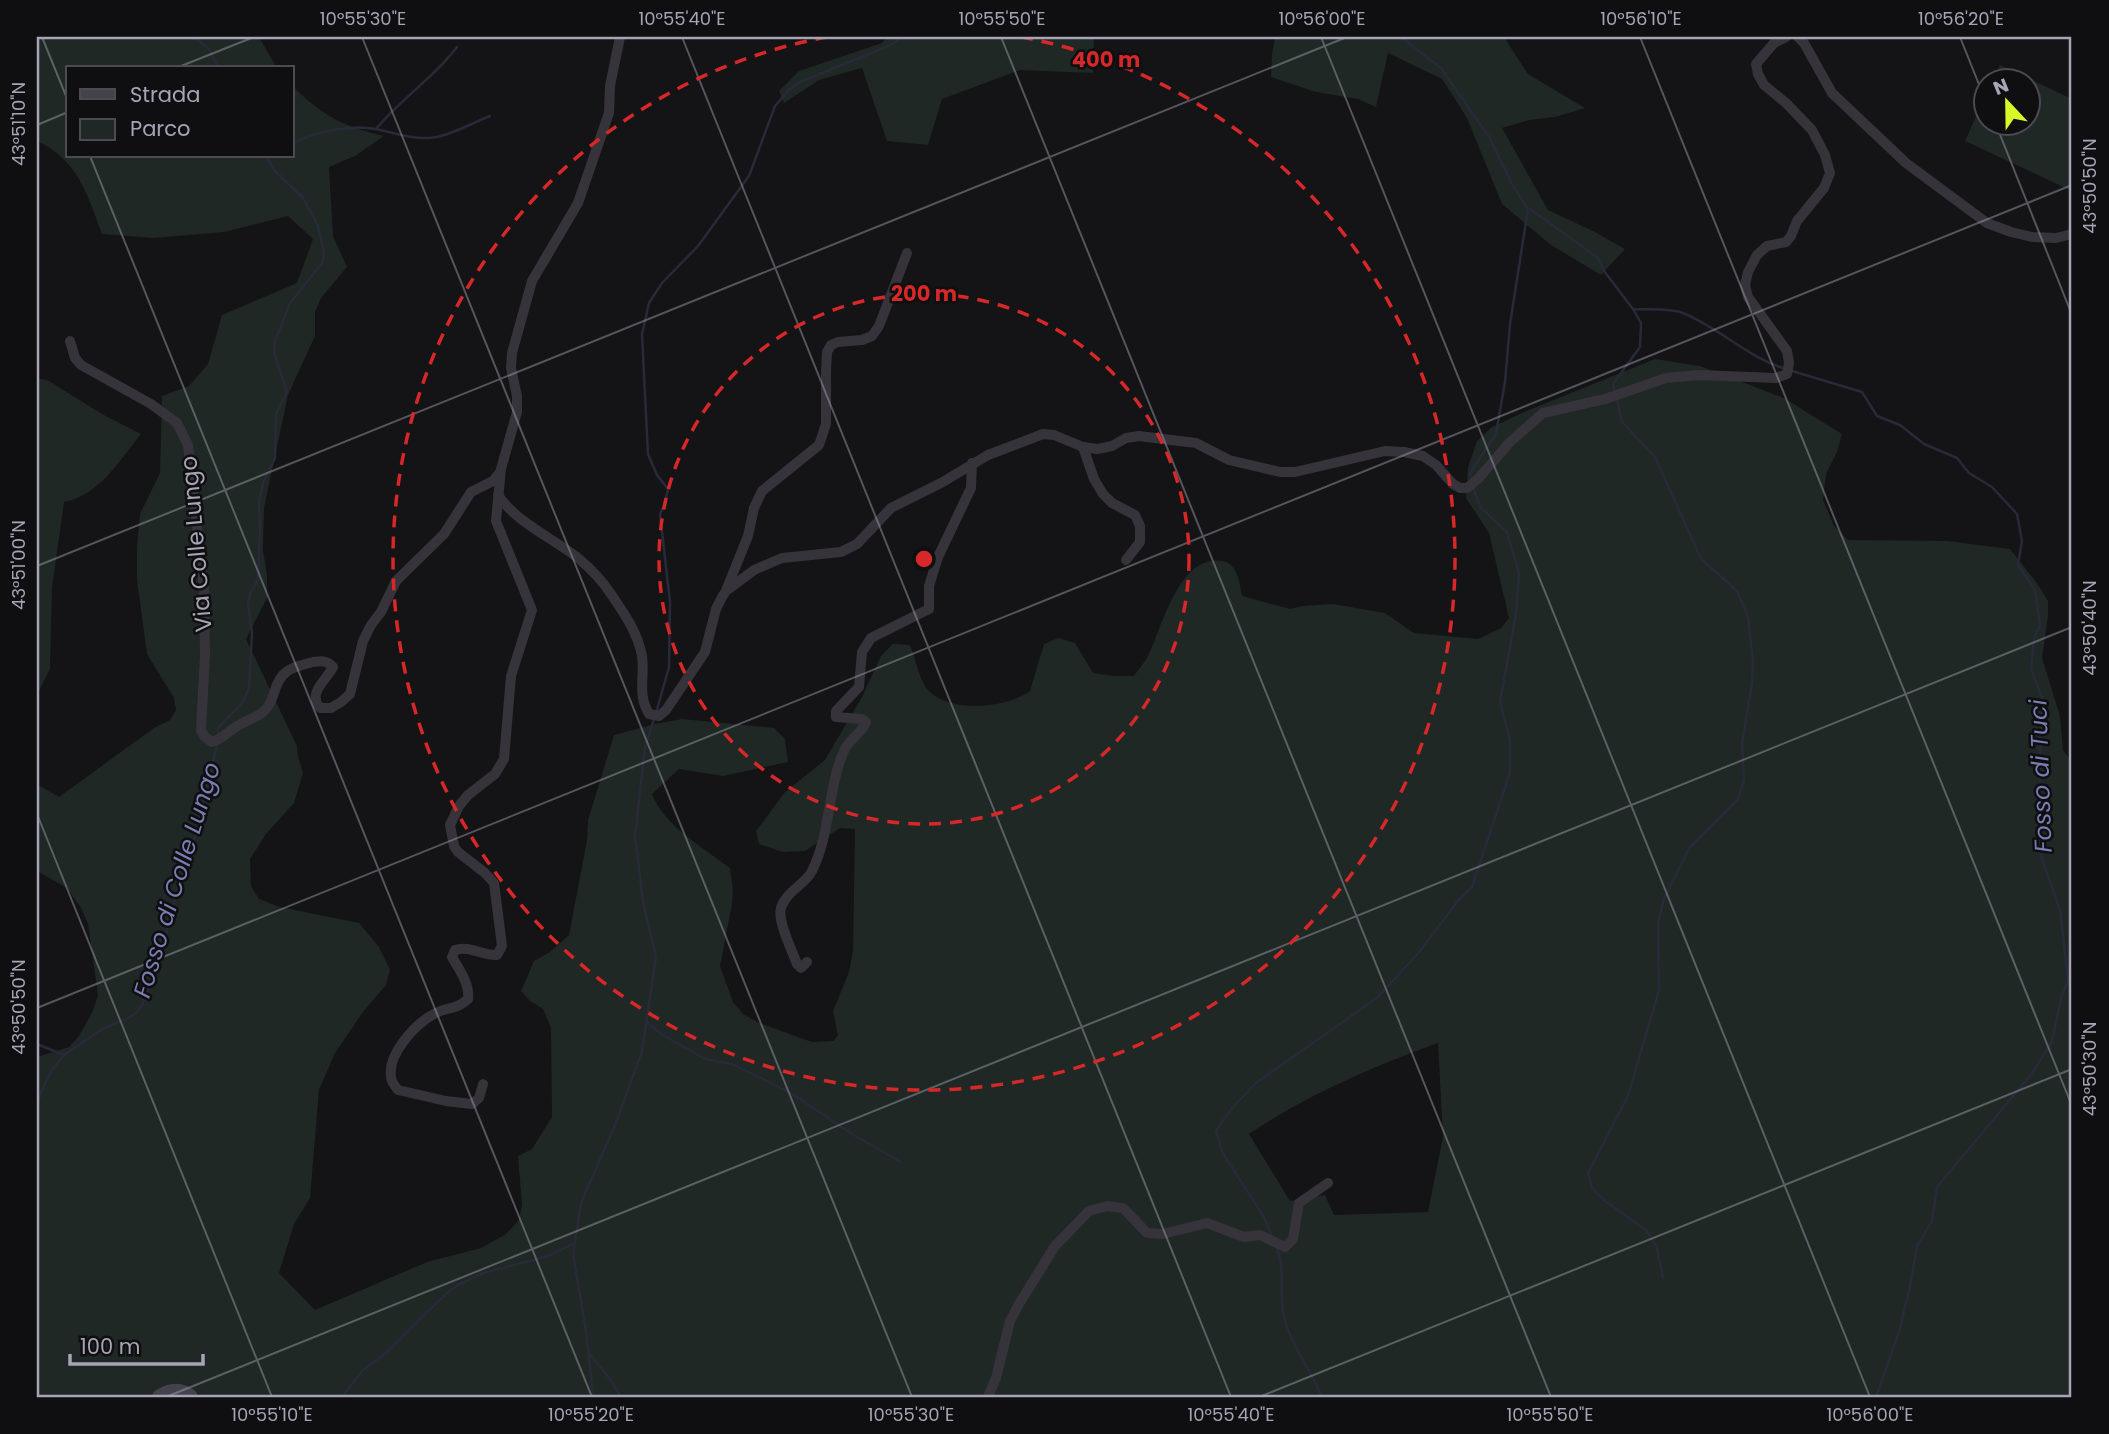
<svg xmlns="http://www.w3.org/2000/svg" width="2109" height="1434" font-family="Poppins,sans-serif">
	<style>
		.green { fill: #1f2824; fill-rule: evenodd }
		.lines { fill: none; stroke-linecap: round; stroke-linejoin: round }
		.stream { stroke: #292a39; stroke-width: 2.5 }
		.street { stroke: #36343a; stroke-width: 10 }
		.secondary { stroke: #44424a; stroke-width: 16 }
		.ticks { fill: none; stroke: #a7a4b6; stroke-width: 2; stroke-opacity: 0.45 }
		.ring { fill: none; stroke: #d62828; stroke-width: 3.5; stroke-dasharray: 12 9 }
		.labels { text-anchor: middle; stroke-width: 5; stroke-linejoin: round; paint-order: stroke }
		.street-label { font-size: 23px; fill: #a7a4b6; stroke: #0f0e10 }
		.water-label { font-size: 24px; font-style: italic; fill: #7a7db2; stroke: #0f0e10 }
		.centre { fill: #d62828; stroke: #0f0e10; stroke-width: 3.5 }
		.ring-label { font-size: 21px; text-anchor: middle; font-weight: bold; fill: #d62828; stroke: #0f0e10; stroke-width: 5; stroke-linejoin: round; paint-order: stroke }
		.neatline { fill: none; stroke: #a7a4b6; stroke-width: 2.5 }
		.ticks-label { font-size: 18px; text-anchor: middle; fill: #a7a4b6 }
	</style>
	<rect width="100%" height="100%" fill="#141315"/>
	<g class="green">
		<path d="M37 37H259L277 68H68V156H292V85C320 115 345 127 384 136L355 156 329 167 333 236 347 267 321 298 315 312V336L288 395 264 508 263 550 267 575V598L246 639 297 746 298 756 303 773 294 803 266 834 250 859 251 886 259 899 280 907 359 923 379 947 390 970 386 985 363 1012 335 1053 319 1090 310 1198 294 1224 279 1273 315 1310 427 1262 481 1248 506 1234 519 1220 522 1205 518 1156 532 1149 552 1117 551 1028 543 1009 530 1001 521 991 534 961 550 952 569 935 587 840 588 820 614 735 655 724 682 719 774 728 785 739 788 762 723 776 679 769 652 794C665 827 703 847 730 868L733 890 732 904 720 966 733 1002 743 1014 759 1023 812 1042 833 1041 838 1036 833 1011 849 972 853 950 855 829 840 828 805 851 783 852 759 844 756 831 785 792 825 760 862 697 881 656 893 644 910 645C915 657 918 674 925 686 943 714 1006 709 1030 691L1044 644 1058 638 1075 643 1093 673 1114 676H1134C1138 670 1143 664 1147 658 1162 629 1178 554 1222 561 1238 564 1240 583 1242 596L1290 609 1303 606 1333 604 1385 613 1414 633 1478 639 1501 628 1509 618 1489 533 1466 498 1468 467 1477 441 1492 427 1524 412 1655 359 1700 366 1784 398 1842 434 1837 452 1826 474 1823 500 1834 526 1848 540 1948 541 2010 549 2037 583 2048 601V616L2042 658 2060 716 2063 750 2072 762V1397H480L467 1395 465 1397H37V1057L69 1047 79 1036 92 1013 98 995 88 924 81 908 67 888 37 871V784L59 797 154 728 170 720 176 710 174 698 147 654 137 580V546L140 514 160 473 162 396 189 386 208 364 222 315 297 283 313 239 288 216 224 232 154 238 102 234C87 194 78 160 37 141ZM1438 1043 1443 1137 1428 1212 1334 1215 1325 1195 1290 1201 1249 1134C1307 1095 1372 1067 1438 1043Z"/>
		<polygon points="887,37 1094,37 1093,73 1020,70 942,99 928,145 887,141 862,68 819,80 784,103 779,91 799,71 882,43"/>
		<polygon points="1275,37 1504,37 1528,74 1585,108 1555,117 1529,120 1502,128 1548,210 1593,231 1625,249 1601,275 1551,245 1502,204 1467,118 1442,79 1388,53 1376,107 1358,99 1316,92 1271,77 1272,54"/>
		<polygon points="2000,65 2072,99 2072,191 1965,141 1986,94 1986,122 2028,122 2028,80 1993,80"/>
		<path d="M37 378 49 381 102 414 141 434C119 461 100 495 64 502L52 588 50 669 37 695Z"/>
	</g>
	<g class="lines">
		<g class="stream">
			<polyline points="194,37 209,49 219,68"/>
			<polyline points="1401,37 1441,68 1489,137 1513,186 1528,209 1510,324 1505,382 1496,434 1470,473 1472,481"/>
			<path d="M376 129C400 99 434 78 457 47"/>
			<path d="M292 143C317 132 349 124 376 129 394 133 411 139 430 138 450 136 472 123 490 116"/>
			<polyline points="1530,209 1598,258 1604,271 1633,309 1641,323 1640,347 1613,384 1615,393"/>
			<path d="M1633 309C1649 310 1669 308 1683 313 1720 328 1748 358 1786 369"/>
			<polyline points="1792,371 1862,392 1877,416 1900,425 1924,444 1957,458 1969,473 1992,487 2017,514 2022,541 2018,565 2035,590 2040,625 2034,639 2031,669 2043,701 2040,741 2040,853 2060,910 2068,980 2061,998 2052,1042 2030,1076 1937,1187 1932,1221 1917,1246 1910,1286 1899,1332 1876,1397"/>
			<polyline points="1617,400 1622,422 1655,457 1701,559 1737,591 1748,617 1753,662 1752,683 1742,744 1744,780 1738,799 1690,847 1664,899 1658,923 1659,990 1628,1096 1588,1173 1592,1188 1605,1201 1646,1230 1657,1248 1663,1278"/>
			<polyline points="656,713 669,667 670,602 660,514 665,503 668,489 657,475 648,454 642,334 649,303 662,283 698,246 749,176 775,106 789,90 800,82 884,48 896,42 899,37"/>
			<polyline points="219,735 217,729 243,702 249,688 252,633 248,604 250,594 258,580 260,527 259,501 263,483 275,458 276,414 287,392 274,353 275,341 290,303 323,262 324,253 318,226 303,198 275,171 266,156"/>
			<polyline points="646,1022 663,1035 705,1059 732,1064 791,1093 852,1134 901,1162"/>
			<polyline points="37,1044 64,1055"/>
			<polyline points="37,1106 41,1092 52,1070 64,1055 104,1028 127,1019 136,1013 143,1003 165,943 169,917 195,838 217,745"/>
			<polyline points="1272,1237 1264,1217 1222,1152 1216,1131 1232,1108 1256,1083 1378,997 1420,951 1457,902 1472,887 1510,773 1510,740 1500,702 1516,614 1519,573 1507,532 1481,508 1473,488"/>
			<path d="M1276 1246C1287 1272 1278 1293 1284 1317 1291 1346 1311 1370 1322 1397"/>
			<polyline points="590,1354 610,1379 621,1397"/>
			<polyline points="342,1397 362,1371 386,1353 426,1313 447,1293 458,1285 483,1273 548,1256 575,1243"/>
			<polyline points="593,1397 587,1337 573,1254 581,1203 616,1123 642,1051 656,957 643,902 635,835 645,748 654,719"/>
		</g>
		<g class="street">
			<polyline points="1798,37 1804,43 1832,93 1906,163 1987,223 2011,232 2032,237 2056,238 2072,234"/>
			<path d="M70 341 75 358 81 365 151 404 177 423 188 445 204 590 205 655 201 730 204 736 212 742C223 739 229 730 239 725 247 720 256 718 263 712 269 707 272 700 274 693 281 669 291 668 313 662 322 661 327 660 333 667 326 681 307 693 320 708H331L341 702 350 694 363 641 371 625 381 612 396 581 444 534 471 492 493 481 500 472"/>
			<polyline points="1083,447 1094,479 1103,494 1112,503 1135,515 1140,526 1140,542 1126,560"/>
			<path d="M498 495C517 523 551 537 578 558 591 569 602 580 611 594 624 613 638 633 642 656 645 678 637 694 649 714L659 716 666 710 705 652 716 609 722 597 726 591 754 570 782 558 841 552 857 544 891 508 941 483 988 455 1043 434 1054 435 1083 447 1097 449 1112 446 1126 438 1139 436 1196 443 1229 460 1280 472H1295L1385 451 1404 452 1423 456 1436 465 1453 484 1460 488H1467L1478 479 1510 442 1543 413 1605 399 1666 378 1699 375 1776 378 1787 374 1789 363 1787 351 1748 297 1745 285 1748 272 1757 255 1767 246 1786 242 1791 236 1797 221 1824 188 1830 173 1825 155 1812 130 1786 103 1764 85 1758 74 1756 64 1774 43 1786 37"/>
			<polyline points="727,588 748,536 754,508 762,491 819,445 826,424 826,372 827,352 831,345 838,342 862,340 872,336 879,326 907,253"/>
			<path d="M807 962 801 968 797 964C792 950 777 921 781 908 786 891 804 886 812 871 828 839 828 801 838 767 840 761 843 752 846 747 852 737 862 733 866 722L862 719 836 717V711L859 687 862 652 871 638 929 609V586L938 557 971 488 972 463"/>
			<path d="M483 1084 479 1098 472 1104 446 1101 398 1090C396 1087 393 1084 392 1081 384 1057 415 1024 434 1014 447 1006 455 1011 468 999 470 984 459 969 452 957L455 950C470 945 482 956 497 955L502 946 494 883 485 873 458 852 454 846 450 825 459 806 468 795 495 774 504 759 511 676 532 610 496 521 501 469 517 412V396L511 368 512 353 532 281 578 203 609 113 610 86 620 37"/>
			<polyline points="988,1397 996,1378 1010,1321 1019,1304 1055,1246 1089,1211 1107,1206 1123,1208 1147,1233 1163,1234 1207,1223 1244,1237 1260,1235 1285,1247 1293,1239 1299,1203 1328,1183"/>
		</g>
		<path class="secondary" d="M160 1397C170 1391 180 1389 190 1397"/>
	</g>
	<path class="ticks" d="M42 37 68 101M362 37 912 1397M682 37 1231 1397M1001 37 1551 1397M1321 37 1870 1397M1640 37 2072 1106M1960 37 1986 102M176 68 254 37M1995 122 2072 315M37 125 68 112M90 156 592 1397M37 566 1347 37M37 814 272 1397M37 1008 2072 185M166 1397 2072 627M1259 1397 2072 1069"/>
	<g class="ring">
		<circle cx="924" cy="559" r="265"/>
		<path d="M1021 37A531 531 0 1 1 827 37"/>
	</g>
	<g class="labels">
		<g class="street-label">
			<text transform="translate(196 544) rotate(-95)" y="8">Via Colle Lungo</text>
		</g>
		<g class="water-label">
			<text transform="translate(2041 776) rotate(-92)" y="8">Fosso di Tuci</text>
			<text transform="translate(177 880) rotate(-73)" y="8">Fosso di Colle Lungo</text>
		</g>
	</g>
	<circle cx="924" cy="559" r="10" class="centre"/>
	<g class="ring-label">
		<text x="1106" y="67">400 m</text>
		<text x="924" y="301">200 m</text>
	</g>
	<rect width="2109" height="1434" fill="none" stroke="#0f0e10" stroke-width="77"/>
	<rect x="66" y="66" width="228" height="91" fill="#0f0e10" stroke="#4c4a52" stroke-width="2"/>
	<rect x="80" y="89" width="35" height="10" fill="#44424a" stroke="#4c4a52" stroke-width="2"/>
	<text x="130" y="102" font-size="21" fill="#a7a4b6">Strada</text>
	<rect x="80" y="119" width="35" height="21" fill="#1f2824" stroke="#4c4a52" stroke-width="2"/>
	<text x="130" y="136" font-size="21" fill="#a7a4b6">Parco</text>
	<g transform="translate(2007 102) rotate(338)"><circle r="33" fill="#0f0e10" stroke="#4c4a52" stroke-width="2"/>
	<path d="M0-5L12 26L0 18L-12 26Z" fill="#daf729"/>
	<text y="-10" font-size="19" font-weight="bold" text-anchor="middle" fill="#a7a4b6">N</text>
	</g>
	<path d="M70 1354v10h133v-10" fill="none" stroke="#a7a4b6" stroke-width="3.5"/>
	<text x="80" y="1354" font-size="21" fill="#a7a4b6" stroke="#0f0e10" stroke-width="5" paint-order="stroke">100 m</text>
	<rect x="38" y="38" width="2032" height="1358" class="neatline"/>
	<g class="ticks-label">
		<text x="363" y="25">10°55'30"E</text>
		<text x="682" y="25">10°55'40"E</text>
		<text x="1002" y="25">10°55'50"E</text>
		<text x="1322" y="25">10°56'00"E</text>
		<text x="1641" y="25">10°56'10"E</text>
		<text x="1961" y="25">10°56'20"E</text>
		<text transform="translate(19 124) rotate(-90)" y="6">43°51'10"N</text>
		<text transform="translate(2090 186) rotate(-90)" y="6">43°50'50"N</text>
		<text transform="translate(19 565) rotate(-90)" y="6">43°51'00"N</text>
		<text transform="translate(2090 628) rotate(-90)" y="6">43°50'40"N</text>
		<text transform="translate(19 1007) rotate(-90)" y="6">43°50'50"N</text>
		<text transform="translate(2090 1069) rotate(-90)" y="6">43°50'30"N</text>
		<text x="272" y="1421">10°55'10"E</text>
		<text x="591" y="1421">10°55'20"E</text>
		<text x="911" y="1421">10°55'30"E</text>
		<text x="1231" y="1421">10°55'40"E</text>
		<text x="1550" y="1421">10°55'50"E</text>
		<text x="1870" y="1421">10°56'00"E</text>
	</g>
</svg>
